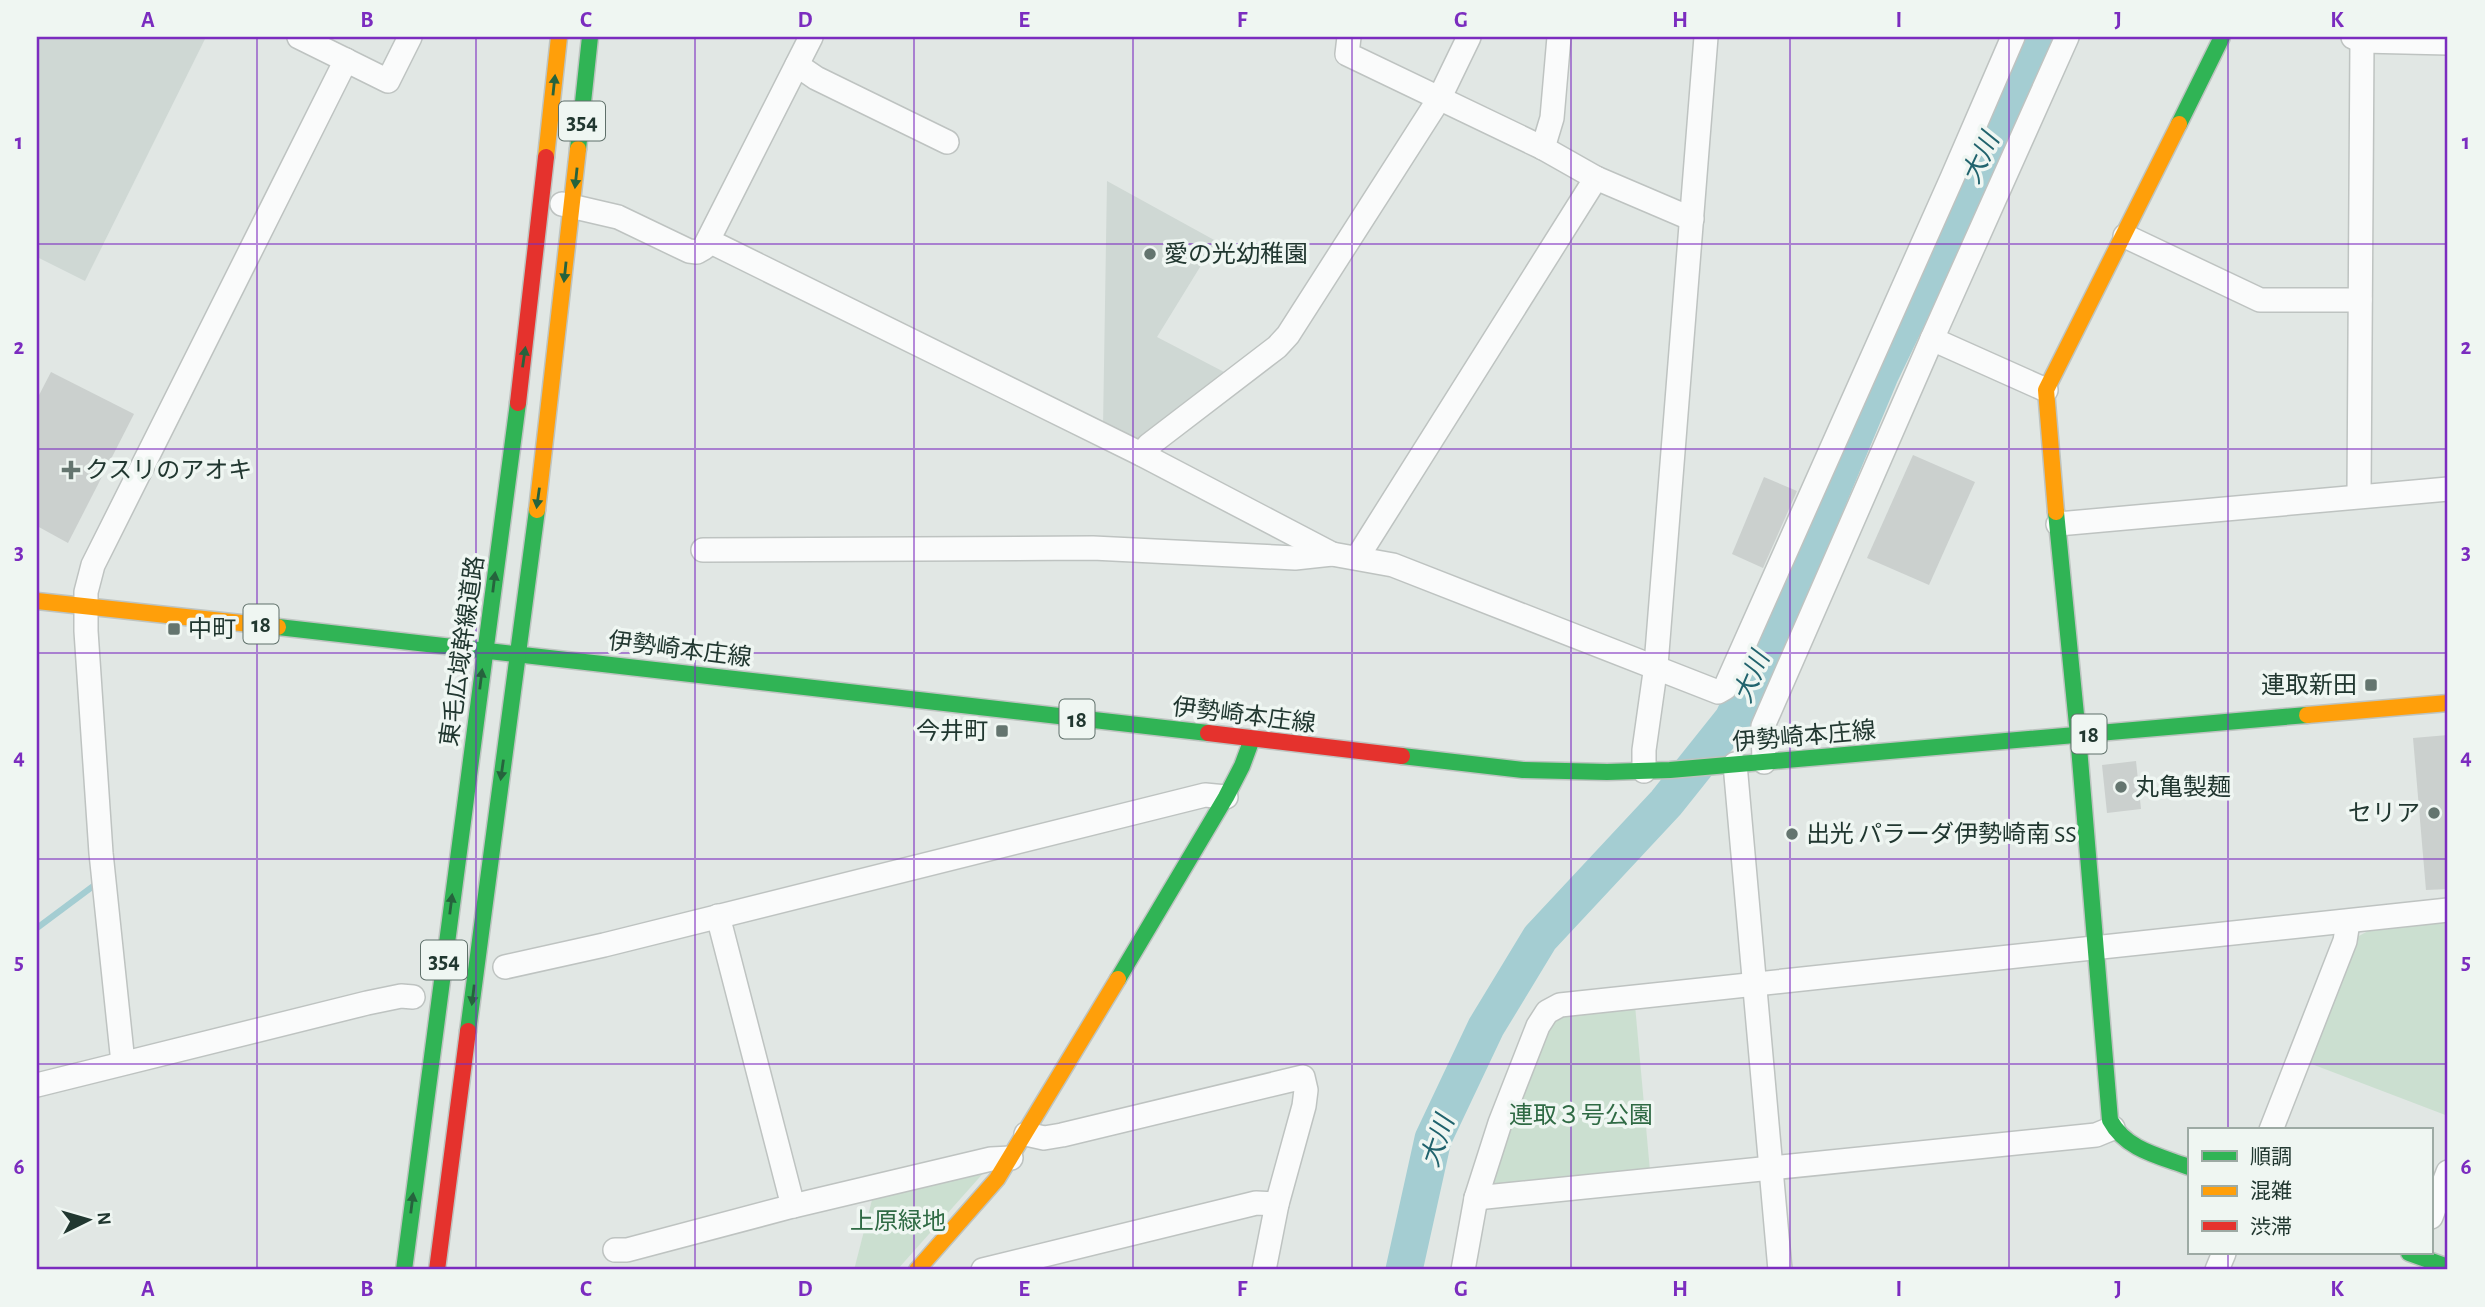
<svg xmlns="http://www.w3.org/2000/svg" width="2485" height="1307" font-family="'Alegreya Sans','Noto Sans JP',sans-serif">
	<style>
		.built { fill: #cfd8d4 }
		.green { fill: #cbdfd0 }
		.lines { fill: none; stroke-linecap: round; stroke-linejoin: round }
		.stream { stroke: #a4cdd2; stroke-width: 6 }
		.river { stroke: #a4cdd2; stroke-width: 37 }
		.building { fill: #cbd0ce }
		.street-casing { stroke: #bec3c1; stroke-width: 26 }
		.fast-casing { stroke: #bec4c1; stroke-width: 19 }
		.slow-casing { stroke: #bec4c1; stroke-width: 19 }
		.jam-casing { stroke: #bec4c1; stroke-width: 19 }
		.street { stroke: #fafbfb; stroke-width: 23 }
		.fast { stroke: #30b455; stroke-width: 16 }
		.slow { stroke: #ff9f0a; stroke-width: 16 }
		.jam { stroke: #e5322d; stroke-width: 16 }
		.oneway { fill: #26633d }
		.grid { fill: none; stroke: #7b2cbf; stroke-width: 2; stroke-opacity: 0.55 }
		.poi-dot { fill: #64756f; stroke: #eff6f2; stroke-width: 2.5 }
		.labels { text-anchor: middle; stroke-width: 7; stroke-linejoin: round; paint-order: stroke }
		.shield { fill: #eff6f2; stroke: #5f706a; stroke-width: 2 }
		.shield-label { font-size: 23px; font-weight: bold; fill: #213730 }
		.poi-label { font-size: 24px; fill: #213730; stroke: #eff6f2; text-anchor: start }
		.street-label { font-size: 24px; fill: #213730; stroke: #eff6f2 }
		.park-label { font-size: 24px; fill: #2f6a44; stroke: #eff6f2 }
		.water-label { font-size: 26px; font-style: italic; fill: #21636d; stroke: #eff6f2 }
		.neatline { fill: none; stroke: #7b2cbf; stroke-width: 2.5 }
		.grid-label { font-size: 23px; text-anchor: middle; font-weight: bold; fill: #7b2cbf }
	</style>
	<rect width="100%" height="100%" fill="#e1e7e4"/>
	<g class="built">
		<polygon points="37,37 206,37 85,281 37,257"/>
		<polygon points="1107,181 1216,241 1157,337 1226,373 1143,438 1132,439 1103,427"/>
	</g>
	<g class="green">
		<polygon points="2448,922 2448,1116 2309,1063 2357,937 2368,931"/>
		<polygon points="1635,1005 1650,1171 1495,1187 1492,1176 1515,1106 1552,1021 1561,1012"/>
		<polygon points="986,1170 897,1270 854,1270 873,1196"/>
	</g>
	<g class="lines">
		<polyline class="stream" points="37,928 96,884"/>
		<polyline class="river" points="1404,1270 1433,1139 1486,1027 1540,938 1666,803 1733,719 1770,638 1880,375 1943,244 2036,37"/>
	</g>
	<g class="building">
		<polygon points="51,372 134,414 68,543 37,526 37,399"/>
		<polygon points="1913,455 1975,482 1929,585 1867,558"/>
		<polygon points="1764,477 1797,491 1763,568 1732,554"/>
		<polygon points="2448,735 2448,889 2426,890 2413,738"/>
		<polygon points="2136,761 2141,809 2107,813 2102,765"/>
	</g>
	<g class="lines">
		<defs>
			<g id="street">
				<polyline points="299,37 388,81 410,37"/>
				<polyline points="1349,37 1347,54 1543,148 1596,178 1692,219"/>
				<polyline points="2353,37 2362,41 2448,43"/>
				<polyline points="797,65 816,78 947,142"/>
				<polyline points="1543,148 1552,118 1559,37"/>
				<polyline points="562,204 618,217 689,251 697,252 704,248 811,37"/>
				<polyline points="2125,236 2260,300 2360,300"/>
				<polyline points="709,241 1141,454 1332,554"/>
				<polyline points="2046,390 1932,339 2067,37"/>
				<polyline points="1141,454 1149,445 1277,347 1288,335 1439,99 1469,37"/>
				<polyline points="2359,496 2362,41"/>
				<polyline points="2058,524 2448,489"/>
				<polyline points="703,550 1093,548 1295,558 1332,554 1393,565 1718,692 1725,688 1952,178 2013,37"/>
				<polyline points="1357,558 1596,178"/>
				<polyline points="1764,762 1763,726 1932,339"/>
				<polyline points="1735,764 1780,1270"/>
				<polyline points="1644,771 1644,750 1656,665 1706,37"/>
				<polyline points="718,916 793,1206"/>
				<polyline points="505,967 604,945 1205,795 1226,797"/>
				<polyline points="123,1063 101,853 86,631 86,592 93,565 346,60"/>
				<polyline points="37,1085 367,1003 401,996 413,997"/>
				<polyline points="2271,1130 2345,941 2348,922"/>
				<polyline points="1026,1134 1044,1138 1062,1135 1303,1077 1306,1090 1304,1106 1277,1204 1264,1270"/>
				<polyline points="1476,1198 2096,1135 2113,1128"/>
				<polyline points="2431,1217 2448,1172"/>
				<polyline points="615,1250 627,1250 793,1206 991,1159 1011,1158"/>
				<polyline points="983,1270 1256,1203 1277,1204"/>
				<polyline points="1463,1270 1476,1198 1500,1123 1538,1026 1547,1012 1560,1005 2448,910"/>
				<polyline points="2217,1270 2224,1253"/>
			</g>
			<g id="fast">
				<polyline points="2179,124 2222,37"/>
				<polyline points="578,149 590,37"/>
				<path d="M2056 512 2078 735 2110 1120C2126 1150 2159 1156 2189 1167"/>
				<polyline points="278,627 1208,733"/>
				<polyline points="1402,756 1523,770 1607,772 1670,770 2307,715"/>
				<polyline points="1118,979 1226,797 1242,766 1252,739"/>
				<polyline points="468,1031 537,510"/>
				<polyline points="2409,1253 2448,1267"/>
				<polyline points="404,1270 518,403"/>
			</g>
			<g id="slow">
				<polyline points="546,157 559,37"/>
				<polyline points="537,510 578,149"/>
				<polyline points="2056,512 2046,390 2179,124"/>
				<polyline points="37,601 278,627"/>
				<polyline points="2307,715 2448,703"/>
				<polyline points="917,1270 997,1179 1118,979"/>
			</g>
			<g id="jam">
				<polyline points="518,403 546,157"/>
				<polyline points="1208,733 1402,756"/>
				<polyline points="437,1270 468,1031"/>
			</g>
		</defs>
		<use href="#street" class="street-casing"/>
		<use href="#fast" class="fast-casing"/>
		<use href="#slow" class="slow-casing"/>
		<use href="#jam" class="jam-casing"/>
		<use href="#street" class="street"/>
		<use href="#fast" class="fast"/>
		<use href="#slow" class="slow"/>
		<use href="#jam" class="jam"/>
	</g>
	<defs><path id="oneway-solid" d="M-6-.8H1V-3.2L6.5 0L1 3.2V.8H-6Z" transform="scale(1.75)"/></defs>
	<g class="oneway">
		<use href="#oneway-solid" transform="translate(554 85) rotate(-84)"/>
		<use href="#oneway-solid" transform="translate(576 178) rotate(96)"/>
		<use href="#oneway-solid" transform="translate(565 272) rotate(96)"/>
		<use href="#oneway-solid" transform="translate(524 357) rotate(-82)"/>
		<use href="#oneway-solid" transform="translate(538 498) rotate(98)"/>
		<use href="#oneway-solid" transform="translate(494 582) rotate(-83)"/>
		<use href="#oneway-solid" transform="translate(481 679) rotate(-83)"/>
		<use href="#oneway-solid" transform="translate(502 770) rotate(98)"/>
		<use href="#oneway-solid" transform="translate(451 904) rotate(-83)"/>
		<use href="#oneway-solid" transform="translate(473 995) rotate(97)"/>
		<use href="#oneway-solid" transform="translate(412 1203) rotate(-83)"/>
	</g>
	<path class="grid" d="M257 37V1270M476 37V1270M695 37V1270M914 37V1270M1133 37V1270M1352 37V1270M1571 37V1270M1790 37V1270M2009 37V1270M2228 37V1130M37 244H2448M37 449H2448M37 653H2448M37 859H2448M37 1064H2448M2228 1253V1270"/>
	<g class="poi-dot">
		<circle cx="1150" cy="254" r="7"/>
		<path d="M67.5 459.5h7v7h7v7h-7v7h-7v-7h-7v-7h7z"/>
		<rect x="167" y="622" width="14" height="14" rx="3.5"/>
		<rect x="2364" y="678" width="14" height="14" rx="3.5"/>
		<rect x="995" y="724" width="14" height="14" rx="3.5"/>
		<circle cx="2121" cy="787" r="7"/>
		<circle cx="2434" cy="813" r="7"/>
		<circle cx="1792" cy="834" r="7"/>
	</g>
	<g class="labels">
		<g class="shield">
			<rect x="559" y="101.5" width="46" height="39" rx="5"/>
			<rect x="243.5" y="604.5" width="35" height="39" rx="5"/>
			<rect x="1059.5" y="699.5" width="35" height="39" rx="5"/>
			<rect x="2071.5" y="714.5" width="35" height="39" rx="5"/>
			<rect x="421" y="940.5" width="46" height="39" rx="5"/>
		</g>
		<g class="shield-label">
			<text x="582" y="129">354</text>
			<text x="261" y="632">18</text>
			<text x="1077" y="727">18</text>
			<text x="2089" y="742">18</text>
			<text x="444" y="968">354</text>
		</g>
		<g class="poi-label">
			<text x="1164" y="262">愛の光幼稚園</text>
			<text x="85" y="478">クスリのアオキ</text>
			<text x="188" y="637">中町</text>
			<text x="2357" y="693" text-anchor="end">連取新田</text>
			<text x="988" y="739" text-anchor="end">今井町</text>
			<text x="2135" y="795">丸亀製麺</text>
			<text x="2420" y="821" text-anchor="end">セリア</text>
			<text x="1806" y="842">出光 パラーダ伊勢崎南 SS</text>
		</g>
		<g class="street-label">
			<text transform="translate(680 649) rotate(7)" y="8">伊勢崎本庄線</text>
			<text transform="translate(462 651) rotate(-82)" y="8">東毛広域幹線道路</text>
			<text transform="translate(1244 715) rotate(7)" y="8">伊勢崎本庄線</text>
			<text transform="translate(1804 736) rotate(-5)" y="8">伊勢崎本庄線</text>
		</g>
		<g class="park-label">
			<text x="1581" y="1123">連取３号公園</text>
			<text x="898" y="1229">上原緑地</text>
		</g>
		<g class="water-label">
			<text transform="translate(1980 158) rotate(-65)" y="9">大川</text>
			<text transform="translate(1751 677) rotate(-67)" y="9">大川</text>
			<text transform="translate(1437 1141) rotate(-71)" y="9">大川</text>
		</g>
	</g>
	<rect width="2485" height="1307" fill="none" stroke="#eff6f2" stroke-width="77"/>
	<rect x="2188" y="1128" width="245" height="126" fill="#eff6f2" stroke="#9daaa4" stroke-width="2"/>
	<rect x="2202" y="1151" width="35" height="10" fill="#30b455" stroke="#9daaa4" stroke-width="2"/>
	<text x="2250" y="1164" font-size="21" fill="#213730">順調</text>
	<rect x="2202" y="1186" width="35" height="10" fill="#ff9f0a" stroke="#9daaa4" stroke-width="2"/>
	<text x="2250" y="1198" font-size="21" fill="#213730">混雑</text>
	<rect x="2202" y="1221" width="35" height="10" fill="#e5322d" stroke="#9daaa4" stroke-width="2"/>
	<text x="2250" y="1234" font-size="21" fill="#213730">渋滞</text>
	<g transform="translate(88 1220) rotate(85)" stroke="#eff6f2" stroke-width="5" paint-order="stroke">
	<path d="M0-5L12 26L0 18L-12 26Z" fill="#213730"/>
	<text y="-10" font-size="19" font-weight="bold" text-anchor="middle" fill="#213730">N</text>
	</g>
	<rect x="38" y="38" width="2408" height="1230" class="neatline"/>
	<g class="grid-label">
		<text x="148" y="27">A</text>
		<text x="367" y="27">B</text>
		<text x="586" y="27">C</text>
		<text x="805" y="27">D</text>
		<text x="1024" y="27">E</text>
		<text x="1242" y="27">F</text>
		<text x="1461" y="27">G</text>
		<text x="1680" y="27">H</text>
		<text x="1899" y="27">I</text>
		<text x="2118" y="27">J</text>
		<text x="2337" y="27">K</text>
		<text x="19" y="149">1</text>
		<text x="2466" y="149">1</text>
		<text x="19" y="354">2</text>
		<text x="2466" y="354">2</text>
		<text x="19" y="559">3</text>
		<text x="2466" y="559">3</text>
		<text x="19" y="764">4</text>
		<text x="2466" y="764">4</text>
		<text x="19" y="969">5</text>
		<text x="2466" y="969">5</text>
		<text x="19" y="1174">6</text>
		<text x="2466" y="1174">6</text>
		<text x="148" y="1296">A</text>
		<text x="367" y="1296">B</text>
		<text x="586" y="1296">C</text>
		<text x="805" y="1296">D</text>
		<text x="1024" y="1296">E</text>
		<text x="1242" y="1296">F</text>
		<text x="1461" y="1296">G</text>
		<text x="1680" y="1296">H</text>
		<text x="1899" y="1296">I</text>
		<text x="2118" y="1296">J</text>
		<text x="2337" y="1296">K</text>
	</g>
</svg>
